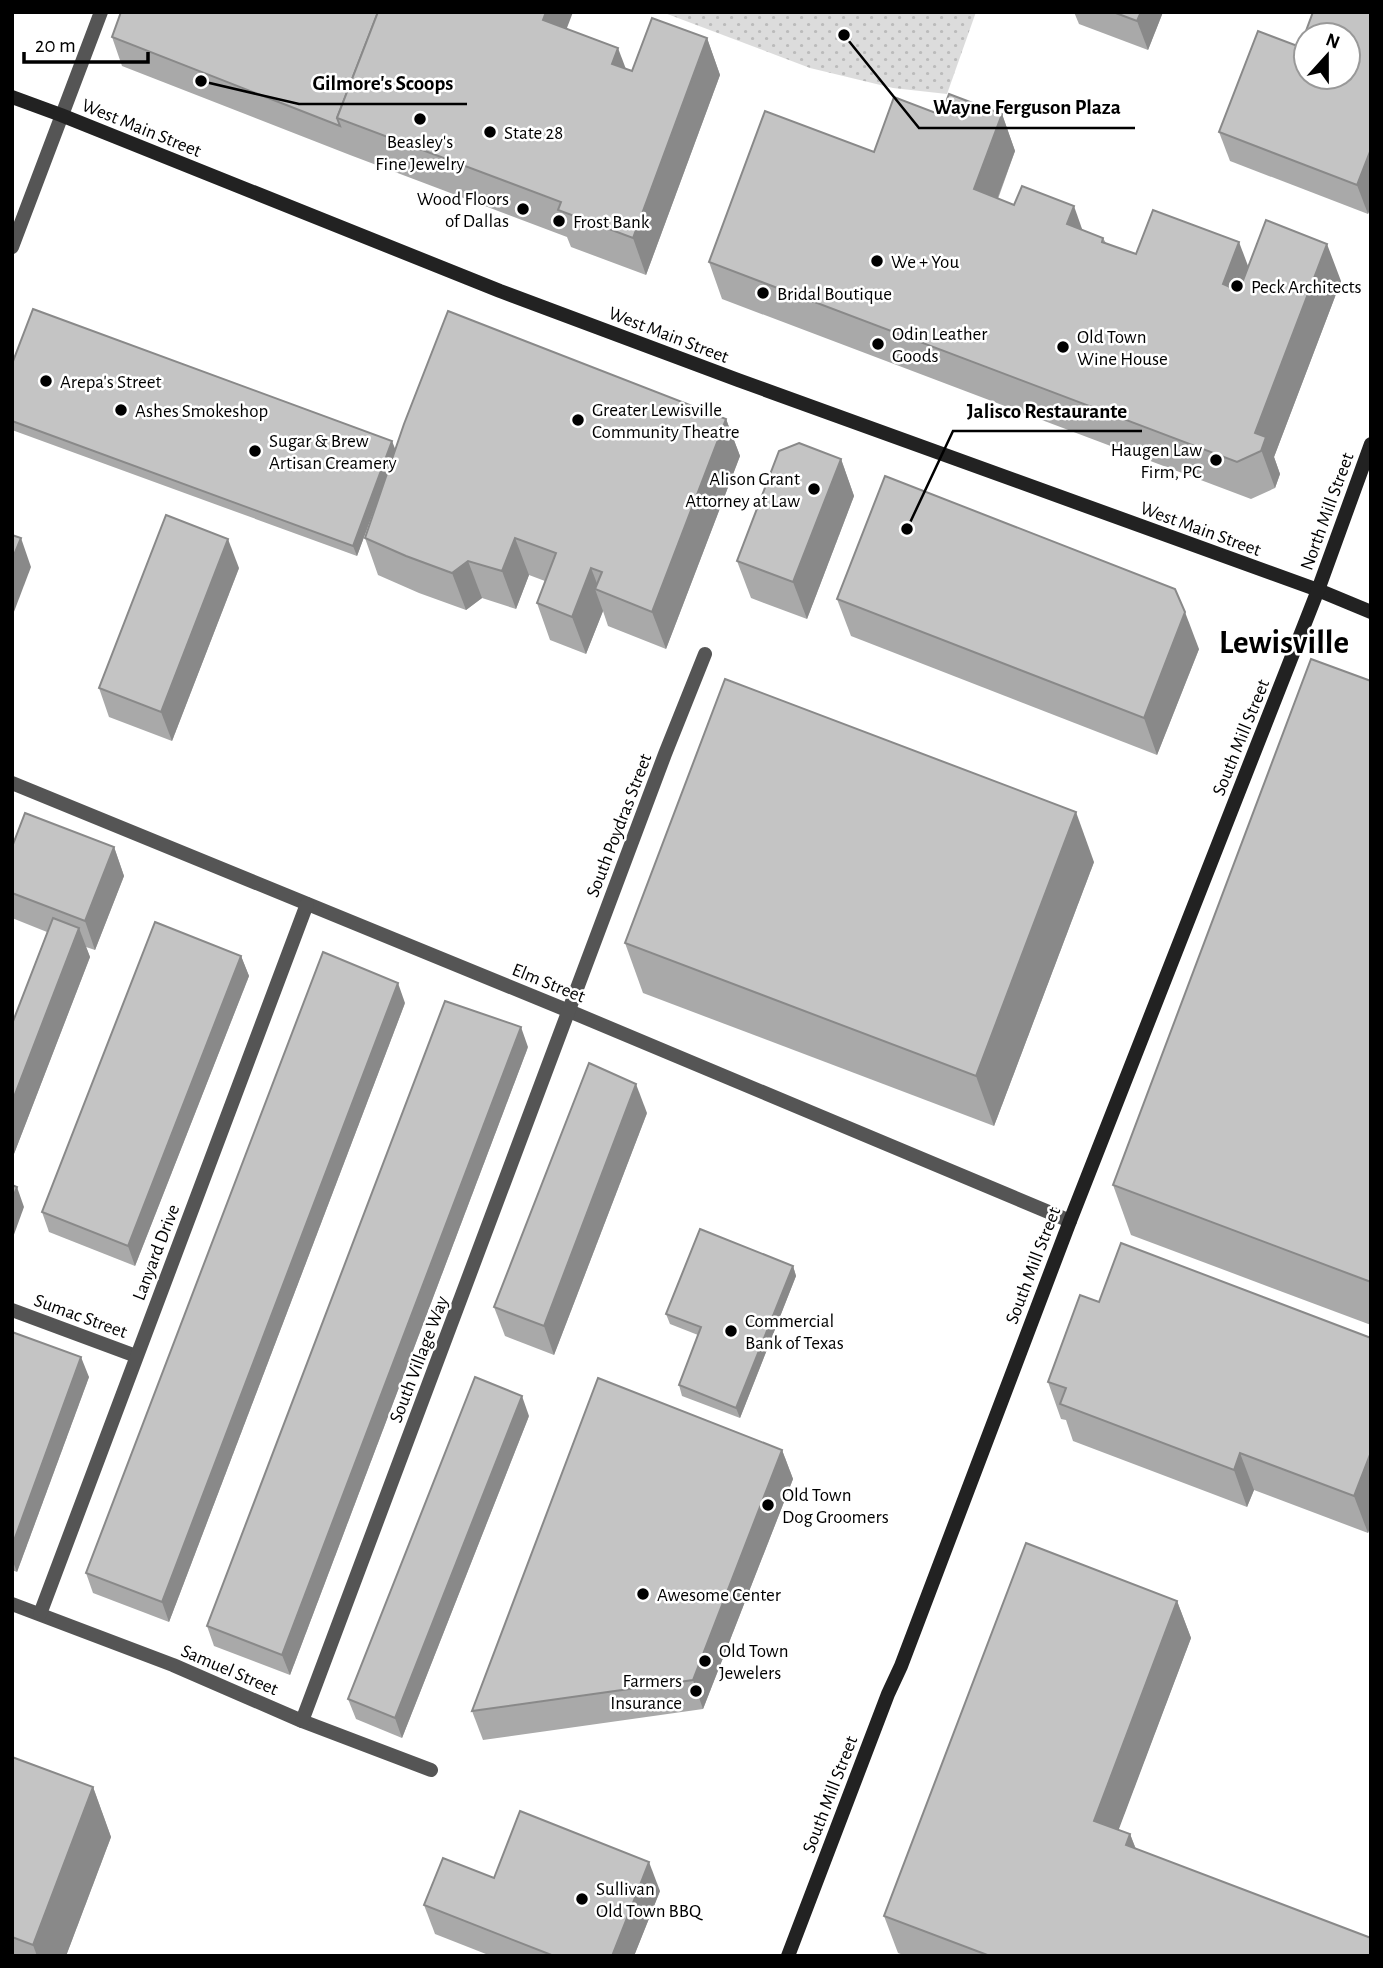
<svg xmlns="http://www.w3.org/2000/svg" width="1383" height="1968" font-family="'Alegreya Sans',sans-serif">
	<style>
		.grass { fill: url(#grass-dots) }
		.lines { fill: none; stroke-linecap: round; stroke-linejoin: round }
		.street { stroke: #555; stroke-width: 14 }
		.secondary { stroke: #222; stroke-width: 14 }
		.wall { fill: #a9a9a9 }
		.shaded-wall { fill: #898989 }
		.building { fill: #c4c4c4; stroke: #898989; stroke-width: 2; fill-rule: evenodd }
		.poi-dot { fill: #000; stroke: #fff; stroke-width: 2.5 }
		.labels { text-anchor: middle; stroke-width: 5; stroke-linejoin: round; paint-order: stroke }
		.street-label { font-size: 19px; fill: #000; stroke: #fff }
		.poi-label { font-size: 19px; fill: #000; stroke: #fff; text-anchor: start }
		.town-label { font-size: 33px; font-weight: bold; fill: #000; stroke: #fff }
		.leader { fill: none; stroke: #000; stroke-width: 2.5 }
		.callout-dot { fill: #000; stroke: #fff; stroke-width: 2.5 }
		.callout-label { font-size: 21px; text-anchor: middle; font-weight: bold; fill: #000; stroke: #fff; stroke-width: 5; stroke-linejoin: round; paint-order: stroke }
	</style>
	<defs>
		<pattern id="grass-dots" width="8" height="8" patternUnits="userSpaceOnUse" patternTransform="scale(1.75)"><rect width="8" height="8" fill="#dcdcdc"/><path d="M2 2h.1M6 6h.1" fill="none" stroke="#bbb" stroke-width="1.8" stroke-linecap="round"/></pattern>
	</defs>
	<rect width="100%" height="100%" fill="#fff"/>
	<polygon class="grass" points="662,12 976,12 947,94 893,88 810,68"/>
	<g class="lines">
		<g class="street">
			<polyline points="12,247 101,12"/>
			<polyline points="12,783 569,1011 1070,1221"/>
			<polyline points="12,1310 136,1356"/>
			<polyline points="12,1604 173,1665 302,1721 431,1770"/>
			<polyline points="40,1614 307,904"/>
			<polyline points="302,1721 665,754 705,654"/>
		</g>
		<g class="secondary">
			<polyline points="12,97 61,115 500,291 738,380 1318,590 1371,612"/>
			<polyline points="788,1956 888,1694 901,1666 1070,1221 1318,590 1371,444"/>
		</g>
	</g>
	<g class="wall">
		<polygon points="1074,12 1163,12 1148,50 1079,24"/>
		<polygon points="1371,12 1371,206 1368,214 1230,161 1219,132 1300,47"/>
		<polygon points="567,28 626,69 632,71 707,38 720,75 646,275 571,247 567,237 350,155 122,66 112,37"/>
		<polygon points="1002,114 1015,151 998,199 1103,238 1106,243 1136,254 1248,267 1341,281 1274,457 1280,474 1275,488 1251,499 722,299 709,262 941,115"/>
		<polygon points="12,364 395,450 726,419 740,456 666,649 608,626 603,611 586,654 550,640 537,603 545,581 529,575 516,609 482,598 466,610 419,593 378,575 365,538 382,488 357,556 12,430"/>
		<polygon points="841,459 854,496 807,619 751,598 737,561"/>
		<polygon points="239,568 172,741 109,717 99,688"/>
		<polygon points="837,599 1199,649 1157,755 851,636"/>
		<polygon points="1371,681 1371,1325 1131,1235 1113,1185"/>
		<polygon points="12,847 114,847 124,876 95,950 86,947 90,957 12,1159 12,1024 47,932 12,918"/>
		<polygon points="1094,862 994,1126 643,993 625,943"/>
		<polygon points="241,956 249,976 135,1266 49,1232 42,1212"/>
		<polygon points="405,1003 169,1622 93,1593 86,1573"/>
		<polygon points="528,1047 290,1675 214,1646 207,1626"/>
		<polygon points="647,1113 554,1355 505,1336 494,1307"/>
		<polygon points="793,1266 796,1276 740,1418 682,1396 679,1385 698,1335 670,1324 666,1314"/>
		<polygon points="1099,1302 1371,1338 1371,1525 1368,1533 1254,1490 1247,1507 1073,1441 1066,1420 1061,1419 1048,1382"/>
		<polygon points="12,1332 89,1377 17,1572 12,1570"/>
		<polygon points="529,1416 402,1738 356,1719 348,1699"/>
		<polygon points="782,1450 793,1479 703,1709 483,1740 472,1711"/>
		<polygon points="1177,1601 1191,1638 1118,1830 1130,1834 1136,1849 1371,1956 906,1956 898,1953 884,1916"/>
		<polygon points="12,1757 93,1787 111,1837 66,1956 12,1956"/>
		<polygon points="660,1891 634,1956 491,1956 435,1934 424,1905"/>
	</g>
	<g class="shaded-wall">
		<polygon points="546,12 573,12 556,57 543,20"/>
		<polygon points="1141,12 1163,12 1148,50 1137,21"/>
		<polygon points="707,38 720,75 646,275 633,238"/>
		<polygon points="618,48 632,85 612,64"/>
		<polygon points="1002,114 1015,151 987,226 974,189"/>
		<polygon points="1371,149 1371,206 1368,214 1357,185"/>
		<polygon points="1074,206 1087,243 1067,224"/>
		<polygon points="1239,242 1253,279 1237,321 1223,284"/>
		<polygon points="1327,244 1341,281 1274,457 1280,474 1275,488 1255,433"/>
		<polygon points="726,419 740,456 666,649 652,612"/>
		<polygon points="392,441 396,451 357,556 353,546"/>
		<polygon points="841,459 854,496 807,619 793,582"/>
		<polygon points="21,538 31,567 12,617 12,560"/>
		<polygon points="515,538 529,575 516,609 502,571"/>
		<polygon points="228,539 239,568 172,741 161,712"/>
		<polygon points="468,561 482,598 466,610 452,573"/>
		<polygon points="591,568 600,591 595,589 603,611 586,654 572,617"/>
		<polygon points="1185,612 1199,649 1157,755 1144,718"/>
		<polygon points="1076,812 1094,862 994,1126 976,1076"/>
		<polygon points="114,847 124,876 95,950 85,921"/>
		<polygon points="79,928 90,957 12,1159 12,1102"/>
		<polygon points="241,956 249,976 135,1266 128,1246"/>
		<polygon points="398,983 405,1003 169,1622 162,1602"/>
		<polygon points="521,1027 528,1047 290,1675 282,1655"/>
		<polygon points="636,1084 647,1113 554,1355 544,1326"/>
		<polygon points="17,1187 24,1207 12,1240 12,1200"/>
		<polygon points="793,1266 796,1276 740,1418 736,1408"/>
		<polygon points="81,1357 89,1377 17,1572 12,1559 12,1546"/>
		<polygon points="522,1396 529,1416 402,1738 395,1718"/>
		<polygon points="782,1450 793,1479 703,1709 693,1680"/>
		<polygon points="1371,1452 1371,1525 1368,1533 1354,1496"/>
		<polygon points="1240,1453 1254,1490 1247,1507 1234,1470"/>
		<polygon points="1177,1601 1191,1638 1108,1858 1094,1821"/>
		<polygon points="93,1787 111,1837 66,1956 37,1956 33,1945"/>
		<polygon points="1130,1834 1144,1871 1126,1845"/>
		<polygon points="649,1862 660,1891 634,1956 612,1956"/>
	</g>
	<g class="building">
		<polygon points="121,12 378,12 337,118 340,126 112,37"/>
		<polygon points="378,12 546,12 543,20 618,48 612,64 632,71 652,18 707,38 633,238 558,210 561,202 337,118"/>
		<polygon points="1113,12 1141,12 1137,21"/>
		<path d="M1313 12H1371V149L1357 185 1219 132 1258 31 1300 47ZM1306 35H1348V77H1306Z"/>
		<polygon points="949,94 1002,114 974,189 1014,205 1022,186 1074,206 1067,224 1103,238 1102,242 1136,254 1153,210 1239,242 1223,284 1239,291 1266,220 1327,244 1255,433 1266,437 1261,451 1237,462 709,262 765,111 874,152 894,97 941,115"/>
		<polygon points="33,309 392,441 353,546 12,421 12,364"/>
		<polygon points="448,311 726,419 652,612 595,589 602,572 591,568 572,617 537,603 556,553 515,538 502,571 468,561 452,573 406,556 365,538 404,424"/>
		<polygon points="799,443 841,459 793,582 737,561 779,451"/>
		<polygon points="885,476 1175,589 1185,612 1144,718 837,599"/>
		<polygon points="166,515 228,539 161,712 99,688"/>
		<polygon points="12,535 21,538 12,560"/>
		<polygon points="1311,659 1371,681 1371,1282 1113,1185"/>
		<polygon points="725,679 1076,812 976,1076 625,943"/>
		<polygon points="25,813 114,847 85,921 12,893 12,847"/>
		<polygon points="53,918 79,928 12,1102 12,1024"/>
		<polygon points="155,922 241,956 128,1246 42,1212"/>
		<polygon points="323,952 398,983 162,1602 86,1573"/>
		<polygon points="445,1001 521,1027 282,1655 207,1626"/>
		<polygon points="589,1063 636,1084 544,1326 494,1307"/>
		<polygon points="12,1185 17,1187 12,1200"/>
		<polygon points="700,1229 793,1266 736,1408 679,1385 701,1327 666,1314"/>
		<polygon points="1121,1243 1371,1338 1371,1452 1354,1496 1240,1453 1234,1470 1060,1404 1066,1388 1048,1382 1080,1295 1099,1302"/>
		<polygon points="12,1332 81,1357 12,1546"/>
		<polygon points="475,1377 522,1396 395,1718 348,1699"/>
		<polygon points="598,1378 782,1450 693,1680 472,1711"/>
		<polygon points="1026,1543 1177,1601 1094,1821 1130,1834 1126,1845 1371,1938 1371,1956 990,1956 884,1916"/>
		<polygon points="12,1757 93,1787 33,1945 12,1937"/>
		<polygon points="520,1811 649,1862 612,1956 554,1956 424,1905 443,1858 494,1878"/>
	</g>
	<g class="poi-dot">
		<circle cx="420" cy="119" r="7"/>
		<circle cx="490" cy="132" r="7"/>
		<circle cx="523" cy="209" r="7"/>
		<circle cx="559" cy="221" r="7"/>
		<circle cx="877" cy="261" r="7"/>
		<circle cx="1237" cy="286" r="7"/>
		<circle cx="763" cy="293" r="7"/>
		<circle cx="878" cy="344" r="7"/>
		<circle cx="1063" cy="347" r="7"/>
		<circle cx="46" cy="381" r="7"/>
		<circle cx="121" cy="410" r="7"/>
		<circle cx="578" cy="420" r="7"/>
		<circle cx="255" cy="451" r="7"/>
		<circle cx="1216" cy="460" r="7"/>
		<circle cx="814" cy="489" r="7"/>
		<circle cx="731" cy="1331" r="7"/>
		<circle cx="768" cy="1505" r="7"/>
		<circle cx="643" cy="1594" r="7"/>
		<circle cx="705" cy="1661" r="7"/>
		<circle cx="696" cy="1691" r="7"/>
		<circle cx="582" cy="1899" r="7"/>
	</g>
	<g class="labels">
		<g class="street-label">
			<text transform="translate(142 127) rotate(22)" y="7">West Main Street</text>
			<text transform="translate(669 334) rotate(21)" y="7">West Main Street</text>
			<text transform="translate(1326 511) rotate(-70)" y="7">North Mill Street</text>
			<text transform="translate(1201 528) rotate(20)" y="7">West Main Street</text>
			<text transform="translate(1240 737) rotate(-68)" y="7">South Mill Street</text>
			<text transform="translate(618 825) rotate(-69)" y="7">South Poydras Street</text>
			<text transform="translate(549 982) rotate(22)" y="7">Elm Street</text>
			<text transform="translate(155 1252) rotate(-69)" y="7">Lanyard Drive</text>
			<text transform="translate(1032 1265) rotate(-69)" y="7">South Mill Street</text>
			<text transform="translate(81 1315) rotate(20)" y="7">Sumac Street</text>
			<text transform="translate(418 1359) rotate(-69)" y="7">South Village Way</text>
			<text transform="translate(230 1669) rotate(23)" y="7">Samuel Street</text>
			<text transform="translate(829 1794) rotate(-69)" y="7">South Mill Street</text>
		</g>
		<g class="poi-label">
			<text x="504" y="139">State 28</text>
			<text x="420" y="148" text-anchor="middle">Beasley's<tspan x="420" dy="22">Fine Jewelry</tspan></text>
			<text x="509" y="205" text-anchor="end">Wood Floors<tspan x="509" dy="22">of Dallas</tspan></text>
			<text x="573" y="228">Frost Bank</text>
			<text x="891" y="268">We + You</text>
			<text x="1251" y="293">Peck Architects</text>
			<text x="777" y="300">Bridal Boutique</text>
			<text x="892" y="340">Odin Leather<tspan x="892" dy="22">Goods</tspan></text>
			<text x="1077" y="343">Old Town<tspan x="1077" dy="22">Wine House</tspan></text>
			<text x="60" y="388">Arepa's Street</text>
			<text x="592" y="416">Greater Lewisville<tspan x="592" dy="22">Community Theatre</tspan></text>
			<text x="135" y="417">Ashes Smokeshop</text>
			<text x="269" y="447">Sugar &amp; Brew<tspan x="269" dy="22">Artisan Creamery</tspan></text>
			<text x="1202" y="456" text-anchor="end">Haugen Law<tspan x="1202" dy="22">Firm, PC</tspan></text>
			<text x="800" y="485" text-anchor="end">Alison Grant<tspan x="800" dy="22">Attorney at Law</tspan></text>
			<text x="745" y="1327">Commercial<tspan x="745" dy="22">Bank of Texas</tspan></text>
			<text x="782" y="1501">Old Town<tspan x="782" dy="22">Dog Groomers</tspan></text>
			<text x="657" y="1601">Awesome Center</text>
			<text x="719" y="1657">Old Town<tspan x="719" dy="22">Jewelers</tspan></text>
			<text x="682" y="1687" text-anchor="end">Farmers<tspan x="682" dy="22">Insurance</tspan></text>
			<text x="596" y="1895">Sullivan<tspan x="596" dy="22">Old Town BBQ</tspan></text>
		</g>
		<g class="town-label">
			<text x="1284" y="653">Lewisville</text>
		</g>
	</g>
	<path class="leader" d="M201 81L299 104H467M844 35L919 128H1135M907 529L953 431H1142"/>
	<g class="callout-dot">
		<circle cx="201" cy="81" r="7"/>
		<circle cx="844" cy="35" r="7"/>
		<circle cx="907" cy="529" r="7"/>
	</g>
	<g class="callout-label">
		<text x="383" y="90">Gilmore's Scoops</text>
		<text x="1027" y="114">Wayne Ferguson Plaza</text>
		<text x="1047" y="418">Jalisco Restaurante</text>
	</g>
	<rect width="1383" height="1968" fill="none" stroke="#000000" stroke-width="28"/>
	<g transform="translate(1327 56) rotate(21)"><circle r="33" fill="#ffffff" stroke="#999999" stroke-width="2"/>
	<path d="M0-5L12 26L0 18L-12 26Z" fill="#000000"/>
	<text y="-10" font-size="19" font-weight="bold" text-anchor="middle" fill="#000000">N</text>
	</g>
	<path d="M24 52v10h124v-10" fill="none" stroke="#000000" stroke-width="3.5"/>
	<text x="35" y="52" font-size="21" fill="#000000" stroke="#ffffff" stroke-width="5" paint-order="stroke">20 m</text>
</svg>
